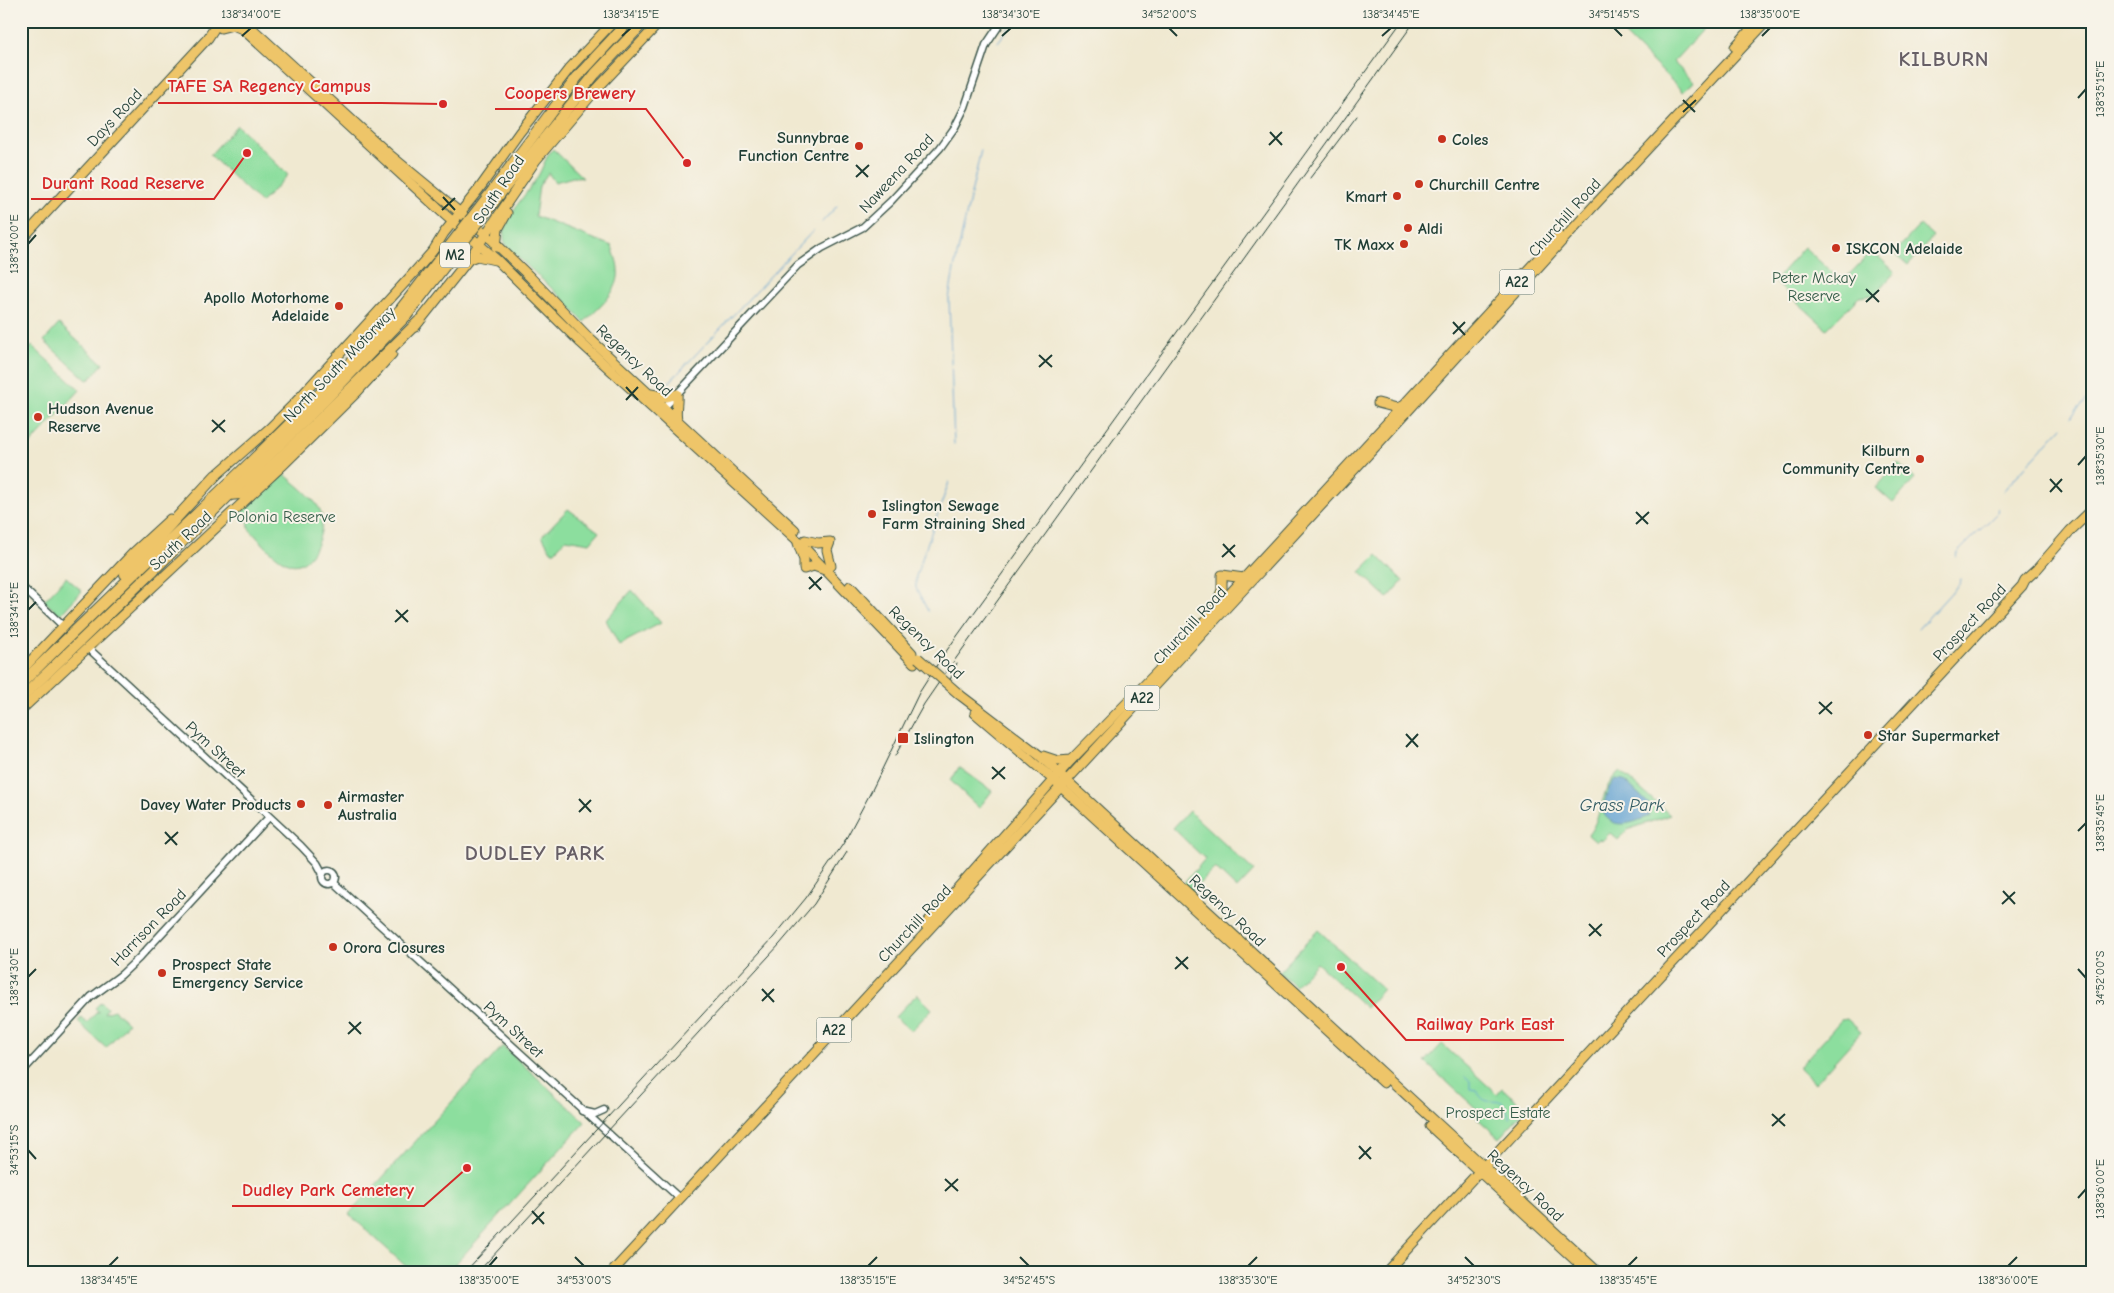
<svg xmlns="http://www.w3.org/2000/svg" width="2114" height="1293" font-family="'Comic Neue',sans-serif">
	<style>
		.green { fill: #8cde9e; stroke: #568e69 }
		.water { fill: #5ea0d1; stroke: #3e6e82 }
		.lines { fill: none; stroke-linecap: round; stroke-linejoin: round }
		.stream { stroke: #5ea0d1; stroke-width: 1 }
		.minor-casing { stroke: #3e574c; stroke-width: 9 }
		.major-casing { stroke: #3e574c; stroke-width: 11 }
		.highway-casing { stroke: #3e574c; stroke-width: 12 }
		.minor { stroke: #fff; stroke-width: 6 }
		.major { stroke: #eec569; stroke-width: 9 }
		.highway { stroke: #eec569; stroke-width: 10 }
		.rail { stroke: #1f3d34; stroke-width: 1 }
		.major-bridge-casing { stroke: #3e574c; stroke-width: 11; stroke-linecap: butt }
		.highway-bridge-casing { stroke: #3e574c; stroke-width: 12; stroke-linecap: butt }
		.major-bridge { stroke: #eec569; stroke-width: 9 }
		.highway-bridge { stroke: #eec569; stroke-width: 10 }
		.ticks { fill: none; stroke: #1f3d34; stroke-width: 2 }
		.poi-dot { fill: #c8321e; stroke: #f7f3e8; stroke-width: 2 }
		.labels { text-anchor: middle; stroke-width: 4; stroke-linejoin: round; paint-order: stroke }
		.shield { fill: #f7f3e8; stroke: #60746a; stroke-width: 1 }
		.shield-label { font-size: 15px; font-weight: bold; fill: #1f3d34 }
		.street-label { font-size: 16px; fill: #1f3d34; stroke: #f7f3e8 }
		.poi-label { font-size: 16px; font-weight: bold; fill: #1f3d34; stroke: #f7f3e8; text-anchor: start }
		.park-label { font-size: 16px; fill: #355d49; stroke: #f7f3e8 }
		.water-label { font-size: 18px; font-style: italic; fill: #325b63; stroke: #f7f3e8 }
		.district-label { font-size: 21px; font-weight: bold; letter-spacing: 1px; fill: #675f66; stroke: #f7f3e8 }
		.leader { fill: none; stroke: #d62828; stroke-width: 2 }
		.callout-dot { fill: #d62828; stroke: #f7f3e8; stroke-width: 2 }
		.callout-label { font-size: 18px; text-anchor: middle; font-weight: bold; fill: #d62828; stroke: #f7f3e8; stroke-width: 4; stroke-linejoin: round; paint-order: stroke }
		.neatline { fill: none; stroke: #1f3d34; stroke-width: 2 }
		.ticks-label { font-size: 12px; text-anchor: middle; fill: #1f3d34 }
	</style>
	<rect width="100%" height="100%" fill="#f7f3e8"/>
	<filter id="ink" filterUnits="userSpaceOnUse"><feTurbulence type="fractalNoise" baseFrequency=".02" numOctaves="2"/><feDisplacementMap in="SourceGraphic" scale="10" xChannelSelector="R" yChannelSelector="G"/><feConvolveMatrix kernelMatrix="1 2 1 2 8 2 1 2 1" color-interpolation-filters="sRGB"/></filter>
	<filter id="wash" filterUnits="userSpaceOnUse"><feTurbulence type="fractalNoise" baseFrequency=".0096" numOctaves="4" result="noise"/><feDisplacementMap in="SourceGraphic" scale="20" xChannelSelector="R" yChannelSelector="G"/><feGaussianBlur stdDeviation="1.12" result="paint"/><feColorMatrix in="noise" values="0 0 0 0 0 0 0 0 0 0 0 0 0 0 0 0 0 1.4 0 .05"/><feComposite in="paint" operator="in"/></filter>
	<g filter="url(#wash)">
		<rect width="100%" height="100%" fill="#f0e9d1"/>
		<g class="green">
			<polygon points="1611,21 1711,21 1673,62 1694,82 1683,92"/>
			<polygon points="237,125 288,175 261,203 210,155"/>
			<path d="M553 149 583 178 573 177 555 182 548 173 539 186 535 216 612 246C614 254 618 262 618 270 621 290 598 309 584 322L561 297 509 249C506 245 503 240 504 234 507 212 527 195 538 176 543 168 546 155 553 149Z"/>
			<polygon points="1920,225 1933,237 1908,265 1894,253"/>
			<polygon points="1804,247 1842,282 1872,251 1895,272 1875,295 1859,297 1827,329 1774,281"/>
			<polygon points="59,324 103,364 90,379 87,380 44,341"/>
			<polygon points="32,346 80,390 26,449 21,445 21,358"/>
			<polygon points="1898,463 1915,479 1893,503 1876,488"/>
			<path d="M282 472C293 482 314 497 320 510 328 526 312 571 290 564 275 559 260 540 249 529L248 519 242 514 237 512Z"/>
			<polygon points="568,509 599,532 590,543 566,539 555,551 551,551 542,536"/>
			<polygon points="1377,555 1403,581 1388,598 1360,572"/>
			<polygon points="66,577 82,591 60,615 44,601"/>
			<polygon points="632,590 661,623 619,645 606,620"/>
			<polygon points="959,767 992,791 979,808 951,781"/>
			<path d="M1620 771 1670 815 1627 830 1618 840 1610 833 1602 841 1599 839 1596 842 1588 835C1603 817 1600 786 1620 771Z"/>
			<polygon points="1189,811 1254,871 1237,889 1215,868 1192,891 1184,883 1205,859 1173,828"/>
			<polygon points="1318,930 1383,989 1366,1008 1317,963 1295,986 1279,972"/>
			<polygon points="917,994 932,1009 911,1031 895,1017"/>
			<polygon points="101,1002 107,1008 104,1013 114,1010 128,1023 106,1048 78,1022 81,1018 87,1023 97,1012 99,1012 95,1008"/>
			<polygon points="1847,1019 1861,1032 1815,1083 1800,1069 1800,1066 1841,1020"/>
			<polygon points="1442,1044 1497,1094 1502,1088 1526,1109 1499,1138 1476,1117 1480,1112 1425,1062"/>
			<polygon points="503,1046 585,1122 448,1272 412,1272 349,1214"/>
		</g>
		<path class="water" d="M1615 779 1624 780 1650 805 1649 816C1633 823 1611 832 1602 810L1609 788Z"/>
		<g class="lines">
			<g class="stream">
				<polyline points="998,42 1014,21"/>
				<polyline points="822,222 837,206"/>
				<polyline points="662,390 813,231"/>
				<polyline points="2071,417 2093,393"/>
				<polyline points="954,444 949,299 954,269 981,150"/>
				<polyline points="2003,491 2062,427"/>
				<polyline points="1956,557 1957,553 1997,513 1998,508"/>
				<polyline points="928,611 916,588 916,576 949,482"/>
				<polyline points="1918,629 1960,583 1961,579"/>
				<path d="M1465 1077 1470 1082V1089L1477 1090C1483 1105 1491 1100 1503 1102L1510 1118"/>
			</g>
		</g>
	</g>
	<g filter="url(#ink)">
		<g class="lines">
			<defs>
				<g id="minor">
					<polyline points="661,411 798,265 822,248 863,227 891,201 940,148 955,127 965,107 986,45 1002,21"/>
					<polyline points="21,586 64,627"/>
					<polyline points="87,647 301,846 317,863 323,874"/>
					<circle cx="329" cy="877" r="7"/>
					<polyline points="333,882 676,1195"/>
					<polyline points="21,1073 91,997 121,975 139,958 269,817"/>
					<polyline points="582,1111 595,1114 604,1110"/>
				</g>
				<g id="major">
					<polyline points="234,21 444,214 498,261 581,343 797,540 914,663"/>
					<polyline points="244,21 390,155 486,234 530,277 589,338 795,530"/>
					<polyline points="221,28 233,25 240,28"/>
					<polyline points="1735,47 1758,21"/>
					<polyline points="21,240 208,38 219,21"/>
					<polyline points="496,247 498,229 507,213"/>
					<polyline points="469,259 477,256 495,260"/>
					<polyline points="415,327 469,259 536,160 594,92 661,21"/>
					<path d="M651 394 666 397 677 394C678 403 675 410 677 419"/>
					<polyline points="1378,403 1397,408 1402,406"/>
					<polyline points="212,479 270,428 292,406 410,277 433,251 444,233 479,189 519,133 569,69 614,21"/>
					<polyline points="805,540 818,543 830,542 827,550 831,566"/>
					<polyline points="798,543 804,560 804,569 814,566 825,570"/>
					<polyline points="850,586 912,653"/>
					<polyline points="1216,605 1222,590 1222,575 1244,578"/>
					<polyline points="21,671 133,553 170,519"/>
					<polyline points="960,695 1039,755 1598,1272"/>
					<polyline points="21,710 282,466 358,391 392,354"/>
					<polyline points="975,713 1049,776 1384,1083"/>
					<polyline points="1043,756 1058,761 1071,760"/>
					<polyline points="925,925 1071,760 1166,663 1559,236"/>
					<polyline points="1430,1126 1588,1272"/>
					<polyline points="612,1272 1377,445 1591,209 1767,21"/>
					<polyline points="1386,1272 2022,586 2025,580 2037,569 2070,531 2093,509"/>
				</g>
				<g id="highway">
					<polyline points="493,190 578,76 629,21"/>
					<polyline points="500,194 595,74 645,21"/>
					<polyline points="229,495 240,494 276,462 419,321"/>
					<polyline points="125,574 216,475"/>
					<path d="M21 684C147 558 280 440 400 310"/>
					<polyline points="21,698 155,569 327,398 407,315"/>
				</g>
			</defs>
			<use href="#minor" class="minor-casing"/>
			<use href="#major" class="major-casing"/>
			<use href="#highway" class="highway-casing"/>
			<use href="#minor" class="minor"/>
			<use href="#major" class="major"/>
			<use href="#highway" class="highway"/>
			<g class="rail">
				<polyline points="1310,178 1357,116"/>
				<polyline points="948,685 957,663"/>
				<polyline points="895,756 924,704 944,675 1415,21"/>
				<polyline points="465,1272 773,938 806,898 843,844 872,790 919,693 942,657 1402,21"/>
				<polyline points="478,1272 780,944 814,904 847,852"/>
			</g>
			<defs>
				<polyline id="major-bridge" points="918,658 960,695"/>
				<g id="highway-bridge">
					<polyline points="400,310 493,190"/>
					<polyline points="407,315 500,194"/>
				</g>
			</defs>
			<use href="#major-bridge" class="major-bridge-casing"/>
			<use href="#highway-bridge" class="highway-bridge-casing"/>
			<use href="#major-bridge" class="major-bridge"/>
			<use href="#highway-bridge" class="highway-bridge"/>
		</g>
	</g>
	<path class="ticks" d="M1169 28 1177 36M1614 28 1622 36M242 36 251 28M622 36 631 28M1002 36 1011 28M1382 36 1391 28M1762 36 1770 28M2078 98 2086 89M1683 100 1695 112M1683 112 1696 100M1270 132 1282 145M1269 145 1282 132M856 165 868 177M856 177 869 165M443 197 455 210M442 210 455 198M28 244 36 235M1866 289 1879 302M1866 302 1879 290M1453 322 1465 335M1453 334 1465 322M1039 355 1052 367M1039 367 1052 355M626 387 638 400M626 400 638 387M212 420 225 432M212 432 225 420M2078 465 2086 456M2050 479 2062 492M2050 492 2062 479M1636 512 1648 524M1636 524 1649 512M1223 544 1235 557M1222 557 1235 545M809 577 821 590M809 589 822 577M28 610 36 602M396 610 408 622M395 622 408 610M1819 702 1832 714M1819 714 1832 702M1406 734 1418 747M1406 747 1418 734M992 767 1005 779M992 779 1005 767M579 799 591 812M579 812 591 800M2078 831 2086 823M165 832 177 845M165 844 178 832M2003 891 2015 904M2002 904 2015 892M1589 924 1601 936M1589 936 1602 924M1176 957 1188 969M1175 969 1188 957M2078 969 2086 978M28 977 36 969M762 989 774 1002M762 1001 774 989M349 1022 361 1034M348 1034 361 1022M1772 1114 1785 1126M1772 1126 1785 1114M1359 1146 1371 1159M28 1150 36 1159M1359 1159 1371 1147M945 1179 958 1191M945 1191 958 1179M2078 1198 2086 1189M532 1211 544 1224M532 1224 544 1212M575 1257 584 1266M1020 1257 1029 1266M1465 1257 1474 1266M109 1266 118 1257M489 1266 497 1257M868 1266 877 1257M1248 1266 1257 1257M1628 1266 1637 1257M2008 1266 2017 1257"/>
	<g class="poi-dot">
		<circle cx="1442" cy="139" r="5"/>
		<circle cx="859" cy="146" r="5"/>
		<circle cx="1419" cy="184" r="5"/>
		<circle cx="1397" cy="196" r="5"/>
		<circle cx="1408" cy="228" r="5"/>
		<circle cx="1404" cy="244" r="5"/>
		<circle cx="1836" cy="248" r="5"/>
		<circle cx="339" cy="306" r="5"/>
		<circle cx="38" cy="417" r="5"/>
		<circle cx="1920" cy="459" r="5"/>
		<circle cx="872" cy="514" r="5"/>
		<circle cx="1868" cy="735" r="5"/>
		<rect x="897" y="732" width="12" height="12" rx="2.5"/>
		<circle cx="301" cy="804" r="5"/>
		<circle cx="328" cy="805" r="5"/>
		<circle cx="333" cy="947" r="5"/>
		<circle cx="162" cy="973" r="5"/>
	</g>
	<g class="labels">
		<g class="shield">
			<rect x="440" y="242.5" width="30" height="25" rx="4"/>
			<rect x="1499.5" y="269.5" width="35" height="25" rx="4"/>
			<rect x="1124.5" y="685.5" width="35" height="25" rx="4"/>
			<rect x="816.5" y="1017.5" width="35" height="25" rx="4"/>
		</g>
		<g class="shield-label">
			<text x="455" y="260">M2</text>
			<text x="1517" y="287">A22</text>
			<text x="1142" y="703">A22</text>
			<text x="834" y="1035">A22</text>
		</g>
		<g class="street-label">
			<text transform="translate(114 117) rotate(-47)" y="6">Days Road</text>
			<text transform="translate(896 173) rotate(-47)" y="6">Naweena Road</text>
			<text transform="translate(498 189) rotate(-56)" y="6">South Road</text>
			<text transform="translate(1564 217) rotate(-48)" y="6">Churchill Road</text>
			<text transform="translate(635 360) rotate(43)" y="6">Regency Road</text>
			<text transform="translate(339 364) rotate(-46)" y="6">North South Motorway</text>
			<text transform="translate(180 540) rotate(-43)" y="6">South Road</text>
			<text transform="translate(1969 622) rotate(-47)" y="6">Prospect Road</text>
			<text transform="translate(1189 625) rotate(-47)" y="6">Churchill Road</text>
			<text transform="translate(927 642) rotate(44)" y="6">Regency Road</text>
			<text transform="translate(216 749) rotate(43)" y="6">Pym Street</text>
			<text transform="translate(1228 910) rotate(43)" y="6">Regency Road</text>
			<text transform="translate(1693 918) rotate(-47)" y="6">Prospect Road</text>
			<text transform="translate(914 923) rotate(-47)" y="6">Churchill Road</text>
			<text transform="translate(148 927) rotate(-46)" y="6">Harrison Road</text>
			<text transform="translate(514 1029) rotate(43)" y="6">Pym Street</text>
			<text transform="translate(1526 1185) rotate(43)" y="6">Regency Road</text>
		</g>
		<g class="poi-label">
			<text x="849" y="143" text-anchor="end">Sunnybrae<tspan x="849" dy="18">Function Centre</tspan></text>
			<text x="1452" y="145">Coles</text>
			<text x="1429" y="190">Churchill Centre</text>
			<text x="1387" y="202" text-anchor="end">Kmart</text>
			<text x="1418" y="234">Aldi</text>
			<text x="1394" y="250" text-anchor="end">TK Maxx</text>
			<text x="1846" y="254">ISKCON Adelaide</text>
			<text x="329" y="303" text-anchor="end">Apollo Motorhome<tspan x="329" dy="18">Adelaide</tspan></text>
			<text x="48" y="414">Hudson Avenue<tspan x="48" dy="18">Reserve</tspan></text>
			<text x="1910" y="456" text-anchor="end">Kilburn<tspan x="1910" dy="18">Community Centre</tspan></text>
			<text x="882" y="511">Islington Sewage<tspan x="882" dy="18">Farm Straining Shed</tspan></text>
			<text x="1878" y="741">Star Supermarket</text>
			<text x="914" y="744">Islington</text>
			<text x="338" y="802">Airmaster<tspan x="338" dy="18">Australia</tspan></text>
			<text x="291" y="810" text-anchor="end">Davey Water Products</text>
			<text x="343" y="953">Orora Closures</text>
			<text x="172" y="970">Prospect State<tspan x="172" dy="18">Emergency Service</tspan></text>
		</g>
		<g class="park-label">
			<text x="1814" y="283">Peter Mckay<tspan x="1814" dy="18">Reserve</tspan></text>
			<text x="282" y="522">Polonia Reserve</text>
			<text x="1498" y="1118">Prospect Estate</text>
		</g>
		<g class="water-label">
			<text x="1622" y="811">Grass Park</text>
		</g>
		<g class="district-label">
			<text x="1944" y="66">KILBURN</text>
			<text x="535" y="860">DUDLEY PARK</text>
		</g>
	</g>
	<path class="leader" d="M443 104L381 103H158M687 163L646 109H495M247 153L214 199H31M1341 967L1406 1040H1564M467 1168L424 1206H232"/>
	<g class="callout-dot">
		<circle cx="443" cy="104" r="5"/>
		<circle cx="687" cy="163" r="5"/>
		<circle cx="247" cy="153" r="5"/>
		<circle cx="1341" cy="967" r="5"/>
		<circle cx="467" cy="1168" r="5"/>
	</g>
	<g class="callout-label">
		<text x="269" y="92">TAFE SA Regency Campus</text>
		<text x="570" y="99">Coopers Brewery</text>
		<text x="123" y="189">Durant Road Reserve</text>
		<text x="1485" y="1030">Railway Park East</text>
		<text x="328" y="1196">Dudley Park Cemetery</text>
	</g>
	<rect width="2114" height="1293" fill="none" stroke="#f7f3e8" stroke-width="55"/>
	<rect x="28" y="28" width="2058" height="1238" class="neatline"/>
	<g class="ticks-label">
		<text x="251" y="18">138°34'00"E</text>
		<text x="631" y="18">138°34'15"E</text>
		<text x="1011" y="18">138°34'30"E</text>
		<text x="1169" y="18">34°52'00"S</text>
		<text x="1391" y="18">138°34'45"E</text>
		<text x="1614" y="18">34°51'45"S</text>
		<text x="1770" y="18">138°35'00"E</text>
		<text transform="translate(2100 89) rotate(-90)" y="4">138°35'15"E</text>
		<text transform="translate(14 244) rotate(-90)" y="4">138°34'00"E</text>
		<text transform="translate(2100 456) rotate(-90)" y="4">138°35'30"E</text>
		<text transform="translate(14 610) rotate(-90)" y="4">138°34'15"E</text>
		<text transform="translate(2100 823) rotate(-90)" y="4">138°35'45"E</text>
		<text transform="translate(14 977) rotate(-90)" y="4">138°34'30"E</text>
		<text transform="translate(2100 978) rotate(-90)" y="4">34°52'00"S</text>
		<text transform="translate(14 1150) rotate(-90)" y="4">34°53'15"S</text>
		<text transform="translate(2100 1189) rotate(-90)" y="4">138°36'00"E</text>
		<text x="109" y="1284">138°34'45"E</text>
		<text x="489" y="1284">138°35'00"E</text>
		<text x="584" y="1284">34°53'00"S</text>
		<text x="868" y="1284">138°35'15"E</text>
		<text x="1029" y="1284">34°52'45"S</text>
		<text x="1248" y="1284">138°35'30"E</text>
		<text x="1474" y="1284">34°52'30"S</text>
		<text x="1628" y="1284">138°35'45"E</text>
		<text x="2008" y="1284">138°36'00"E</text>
	</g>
</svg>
